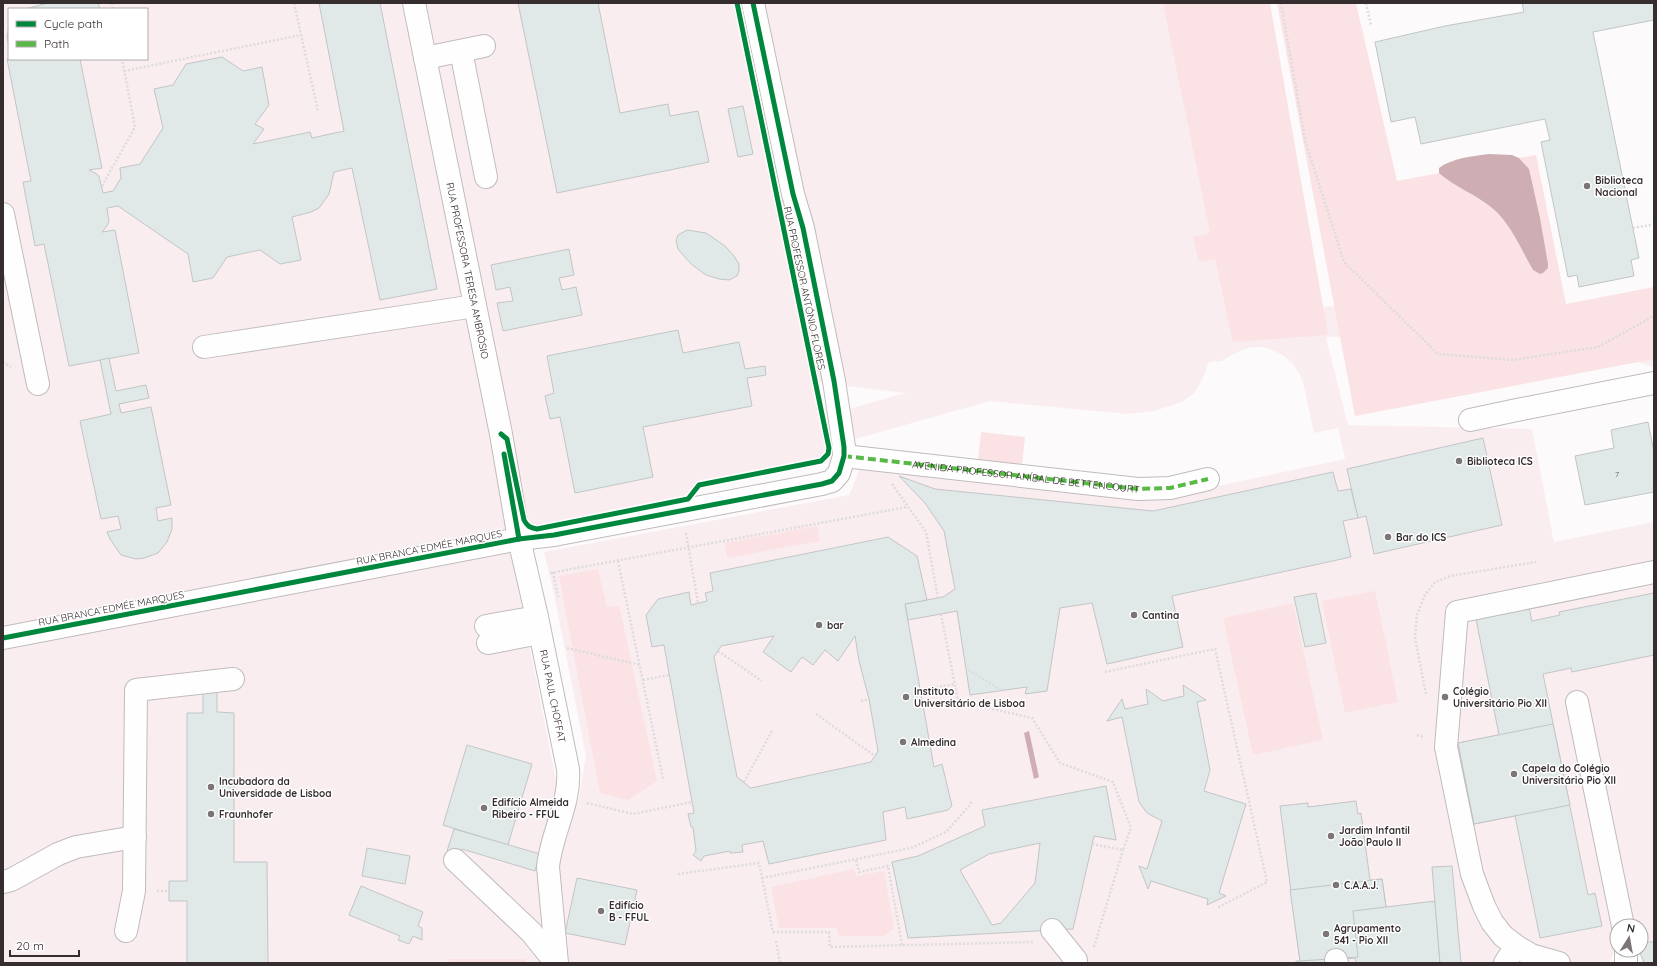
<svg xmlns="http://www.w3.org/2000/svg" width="1657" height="966" font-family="Quicksand,sans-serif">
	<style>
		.built { fill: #faedef; fill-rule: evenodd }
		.green { fill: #fae2e5 }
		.water { fill: #ceaeb2 }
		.building { fill: #e0e9e8; stroke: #c2c5c6; fill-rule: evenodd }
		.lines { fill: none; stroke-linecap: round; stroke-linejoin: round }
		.minor-casing { stroke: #c0bbbc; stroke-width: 24 }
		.path { stroke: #dddbdc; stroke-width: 2.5; stroke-dasharray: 2 2; stroke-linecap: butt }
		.minor { stroke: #fffefe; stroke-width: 22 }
		.quiet { stroke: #58b947; stroke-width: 4; stroke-dasharray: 8 4; stroke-linecap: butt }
		.cycleway-casing { stroke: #fff; stroke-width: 8 }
		.cycleway { stroke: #00873e; stroke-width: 5 }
		.poi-dot { fill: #7c7576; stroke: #fff; stroke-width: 1.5 }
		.labels { text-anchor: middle; stroke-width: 3; stroke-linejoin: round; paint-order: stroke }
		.number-label { font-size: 8px; fill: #605c5c }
		.poi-label { font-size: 10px; font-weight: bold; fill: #362d2e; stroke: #fff; text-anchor: start }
		.street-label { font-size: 10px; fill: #362d2e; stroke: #fff }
	</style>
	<rect width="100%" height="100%" fill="#fdfafb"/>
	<path class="built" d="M3 3H1242L1318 307 1337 306 1654 335V367L1637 362 1387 336 1326 337 1348 425 1532 429 1554 542 1654 522V942H1641V926H1617V945L1609 963H3ZM9 9H147V59H9ZM1251 347H1262L1273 350 1284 356 1293 364 1299 373 1303 382 1314 433 1338 428 1345 459 1156 499 861 466 849 495 544 552 554 594 586 756 579 797 560 860 558 791 507 531 688 495 698 481 820 457 827 447 990 401 1127 414 1154 411 1182 402 1194 393 1201 382 1209 362 1222 361 1231 355ZM813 382H814L905 393 821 417Z"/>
	<g class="green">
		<polygon points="1163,3 1270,3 1328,335 1233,342 1215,259 1199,262 1193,237 1210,233"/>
		<polygon points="1277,3 1356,3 1397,181 1536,155 1566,304 1654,287 1654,359 1355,416"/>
		<polygon points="981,432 1025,437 1022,465 978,460"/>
		<polygon points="817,526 820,541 727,558 725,543"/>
		<polygon points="598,569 607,607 619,605 657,781 628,800 600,793 559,576"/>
		<polygon points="1375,591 1398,702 1345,713 1322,601"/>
		<polygon points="1293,603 1323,740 1253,755 1223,618"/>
		<polygon points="854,869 856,876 884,871 894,928 884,936 839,936 837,928 779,928 771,887"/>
		<rect x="449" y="959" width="77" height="4"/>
	</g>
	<g class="water">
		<path d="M1489 154 1512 155 1519 158 1529 169 1540 218 1548 264V268L1543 273 1540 274 1533 270C1521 249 1510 222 1491 207 1475 194 1455 187 1439 173V168C1452 158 1473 156 1489 154Z"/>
		<polygon points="1029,731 1039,777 1034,779 1024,733"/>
	</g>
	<g class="building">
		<polygon points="48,3 98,3 100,9 25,9"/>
		<polygon points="319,3 380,3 437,289 380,300 352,168 334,172 329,194 319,208 311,212 292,217 301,260 280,264 260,250 227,257 213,278 193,282 188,254 118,206 107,208 109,222 106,227 102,232 115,230 139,353 69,366 44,244 35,246 23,182 31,181 7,59 80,59 102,168 89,170 95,173 99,176 103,193 113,191 121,178 120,168 140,164 163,128 154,89 173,85 186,64 222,57 243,71 262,67 269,105 255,124 264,129 253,144 310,132 312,138 344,131"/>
		<polygon points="518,3 598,3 620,113 668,104 670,116 698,111 709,162 557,193"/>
		<polygon points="1522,3 1654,3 1654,20 1593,32 1639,258 1631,260 1634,276 1579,287 1577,275 1568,277 1541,142 1550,140 1545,119 1421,144 1415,117 1391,122 1375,42 1445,26 1524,12"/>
		<polygon points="9,26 9,46 7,37"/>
		<polygon points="743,106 753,154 738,157 728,109"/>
		<polygon points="687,230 706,233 725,246 734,256 739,264 739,271 737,276 729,280 719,279 706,275 691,264 678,249 676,241 678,235"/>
		<polygon points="569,249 574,275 559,278 562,290 576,287 582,315 503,331 497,303 513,301 510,287 496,290 491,265"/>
		<polygon points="678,330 683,353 739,342 745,369 765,366 766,375 747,378 752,406 643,427 653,477 575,493 560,417 550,419 545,396 554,393 547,356"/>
		<polygon points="109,358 116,391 146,385 149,398 119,404 121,413 151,407 171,505 156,508 158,521 172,518 172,529 167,542 158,553 144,558 136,559 121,555 110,539 107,532 121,529 118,516 101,519 80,421 111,414 100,360"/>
		<polygon points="1648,422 1654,452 1654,492 1585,505 1575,456 1614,448 1611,430"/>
		<polygon points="1483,438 1502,525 1374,554 1366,516 1358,518 1347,469"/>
		<polygon points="1333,472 1338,491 1351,489 1358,518 1343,521 1351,557 1172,596 1183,647 1107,664 1092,603 1060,608 1047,691 1025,694 1027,687 970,695 957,611 908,620 905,604 943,597 955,589 944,531 925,503 899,476 935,489 1153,511"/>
		<path d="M888 537 917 556 927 600 905 604 934 767 942 764 952 806 948 810 907 819 905 807 883 812 886 840 769 864 763 841 742 845 743 852 730 853V851L704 856 701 861 693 855 696 851 693 827H691L688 814 694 813 664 645 652 647 646 615 658 599 689 592 691 605 707 601 705 593 713 591 710 573ZM774 636 763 652 791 672 802 657 813 665 825 650 838 661 855 636 859 661 869 699 878 751 871 762 751 788 737 777 714 657 721 646Z"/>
		<polygon points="1316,593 1326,643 1305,647 1294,597"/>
		<polygon points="1654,593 1654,655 1572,672 1571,668 1543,674 1588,895 1595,893 1602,926 1540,938 1515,816 1474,824 1458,743 1499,735 1475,614 1528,603 1532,621 1560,615 1559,612"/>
		<polygon points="1183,685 1206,700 1197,702 1210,770 1204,791 1246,804 1219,893 1226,896 1207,905 1208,899 1151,881 1148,889 1139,866 1147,869 1162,821 1147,813 1139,802 1122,717 1107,721 1122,699 1125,709 1148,704 1146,689 1163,701 1184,696"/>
		<polygon points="203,692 217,692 217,712 234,713 234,862 267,862 268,963 187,963 187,901 169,901 169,881 187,881 187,713 203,713"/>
		<polygon points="1553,724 1570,805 1474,824 1458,743"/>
		<polygon points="467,745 532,764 508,845 443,825"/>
		<path d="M1106 786 1116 840 1094 836 1073 929 908 938 892 862 918 856 985 826 982 810ZM1040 843 1035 883 1001 923 992 925 960 870 989 854Z"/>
		<polygon points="1356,801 1358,814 1361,813 1370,880 1382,879 1386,907 1435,901 1440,963 1356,963 1355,958 1330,960 1330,963 1296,963 1296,961 1300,961 1280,806 1308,803 1308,807"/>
		<polygon points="454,829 540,854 535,871 462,849 460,854 447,851"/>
		<polygon points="367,848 410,856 405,884 362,876"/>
		<polygon points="1452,866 1461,963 1440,963 1432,867"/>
		<polygon points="577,878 637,890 625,945 565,933"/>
		<polygon points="1382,879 1386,907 1353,911 1358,957 1300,961 1290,890"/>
		<polygon points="361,886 423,912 418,926 422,928 422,940 413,936 409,944 398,940 400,936 349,915"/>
		<polygon points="1641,942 1654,942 1654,963 1644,963 1639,950 1641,950"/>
	</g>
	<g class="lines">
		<defs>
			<g id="minor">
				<path id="s1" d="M414 3 501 434 519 539 537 617 568 769C571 803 551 834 548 867L557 963"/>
				<polyline points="461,51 486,177"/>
				<polyline points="425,58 484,46"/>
				<polyline points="3,214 38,384"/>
				<polyline points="204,347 475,306"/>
				<polyline points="1470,420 1512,411 1654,383"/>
				<path id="s2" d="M844 456 1138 489 1170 488 1208 479"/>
				<polyline points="486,626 537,617"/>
				<polyline points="3,638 519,539 554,535 822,484 832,481 839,473 844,456 844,447 834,381 803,228 793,194 753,3"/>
				<polyline points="488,643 540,633"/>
				<polyline points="1577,702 1623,926"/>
				<polyline points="455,860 531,932 556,963"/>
				<polyline points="3,882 11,880 58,854 76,847 135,837"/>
				<polyline points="1052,930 1076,960 1076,963"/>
				<polyline points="126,931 134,891 136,690 233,679"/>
				<polyline points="1336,960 1337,963"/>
				<polyline points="1505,963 1516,946"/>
				<polyline points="1559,963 1531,955 1516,946 1503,936 1492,922 1484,906 1472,874 1446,747 1457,612 1654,572"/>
				<polyline points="1626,963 1626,950"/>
			</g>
		</defs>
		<use href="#minor" class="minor-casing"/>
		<g class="path">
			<polyline points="112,3 113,9"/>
			<polyline points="294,3 318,111"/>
			<polyline points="1281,3 1305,140 1344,262 1438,354 1512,360 1598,347 1650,318 1654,314"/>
			<polyline points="1366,3 1371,25"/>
			<polyline points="124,71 301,35"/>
			<polyline points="102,186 135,127 122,59"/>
			<polyline points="1633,228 1651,225"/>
			<polyline points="3,362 11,367"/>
			<polyline points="892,484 926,532 938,598"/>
			<polyline points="686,533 698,603"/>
			<polyline points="618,561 663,779"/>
			<polyline points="553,572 558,597"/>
			<polyline points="550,573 907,507"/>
			<polyline points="941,614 958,701 1032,718 1060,763 1113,782 1131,828 1123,850 1092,844"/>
			<polyline points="567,648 640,665"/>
			<polyline points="718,651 762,681"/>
			<polyline points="965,668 1001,690"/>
			<polyline points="1105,672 1215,649 1267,882 1217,908"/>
			<polyline points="643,680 669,675"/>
			<polyline points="920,690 955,684"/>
			<polyline points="1426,694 1415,638 1417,615 1425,595 1435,582 1450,576 1536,562"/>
			<polyline points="861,701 869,699"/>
			<polyline points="816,714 875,756"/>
			<polyline points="1417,735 1424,737"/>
			<polyline points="744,782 772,731"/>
			<polyline points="587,803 633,814 692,802"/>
			<polyline points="856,860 859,872 888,866 902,945"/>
			<polyline points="678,874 759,863 773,932 829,932 830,947 1033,942"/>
			<polyline points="762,878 911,848 946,832 969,806 972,800"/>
			<polyline points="157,891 168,891"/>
			<polyline points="776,941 780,963"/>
			<polyline points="1094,947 1123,850"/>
		</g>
		<use href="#minor" class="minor"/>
		<polyline class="quiet" points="844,456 1138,489 1170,488 1208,479"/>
		<defs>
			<g id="cycleway">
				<path d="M501 434 507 439 524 520C527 526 530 528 537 529L688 499 699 485 821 461 828 454 829 448 737 3"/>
				<polyline points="504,454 519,539"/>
				<polyline points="3,638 519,539 554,535 822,484 832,481 839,473 844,456 844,447 834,381 803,228 793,194 753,3"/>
			</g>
		</defs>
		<use href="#cycleway" class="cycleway-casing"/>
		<use href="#cycleway" class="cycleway"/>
	</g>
	<g class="poi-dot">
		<circle cx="1587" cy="186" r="4"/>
		<circle cx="1459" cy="461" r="4"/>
		<circle cx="1388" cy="537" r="4"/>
		<circle cx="1134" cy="615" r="4"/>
		<circle cx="819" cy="625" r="4"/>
		<circle cx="906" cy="697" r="4"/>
		<circle cx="1445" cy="697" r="4"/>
		<circle cx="903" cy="742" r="4"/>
		<circle cx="1514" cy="774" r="4"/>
		<circle cx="211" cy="787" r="4"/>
		<circle cx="484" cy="808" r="4"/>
		<circle cx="211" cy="814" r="4"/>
		<circle cx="1331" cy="836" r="4"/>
		<circle cx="1336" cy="885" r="4"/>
		<circle cx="601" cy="911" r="4"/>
		<circle cx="1326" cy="934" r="4"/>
	</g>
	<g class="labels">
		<g class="number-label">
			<text x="1617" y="477">7</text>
		</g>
		<g class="poi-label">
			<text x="1595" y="184">Biblioteca<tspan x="1595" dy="12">Nacional</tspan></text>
			<text x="1467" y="465">Biblioteca ICS</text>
			<text x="1396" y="541">Bar do ICS</text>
			<text x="1142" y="619">Cantina</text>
			<text x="827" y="629">bar</text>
			<text x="914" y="695">Instituto<tspan x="914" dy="12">Universitário de Lisboa</tspan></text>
			<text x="1453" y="695">Colégio<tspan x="1453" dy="12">Universitário Pio XII</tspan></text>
			<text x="911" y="746">Almedina</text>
			<text x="1522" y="772">Capela do Colégio<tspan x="1522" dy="12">Universitário Pio XII</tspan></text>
			<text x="219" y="785">Incubadora da<tspan x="219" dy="12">Universidade de Lisboa</tspan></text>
			<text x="492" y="806">Edifício Almeida<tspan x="492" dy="12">Ribeiro - FFUL</tspan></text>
			<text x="219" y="818">Fraunhofer</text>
			<text x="1339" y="834">Jardim Infantil<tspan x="1339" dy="12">João Paulo II</tspan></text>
			<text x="1344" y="889">C.A.A.J.</text>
			<text x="609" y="909">Edifício<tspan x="609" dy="12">B - FFUL</tspan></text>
			<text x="1334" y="932">Agrupamento<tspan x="1334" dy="12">541 - Pio XII</tspan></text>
		</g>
		<g class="street-label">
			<text dy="4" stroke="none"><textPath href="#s1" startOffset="273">RUA PROFESSORA TERESA AMBRÓSIO</textPath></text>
			<text transform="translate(805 288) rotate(78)" y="4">RUA PROFESSOR ANTÓNIO FLORES</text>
			<text dy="4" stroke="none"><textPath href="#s2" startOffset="183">AVENIDA PROFESSOR ANÍBAL DE BETTENCOURT</textPath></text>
			<text transform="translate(429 547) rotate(-11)" y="4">RUA BRANCA EDMÉE MARQUES</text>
			<text transform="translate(111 608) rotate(-11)" y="4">RUA BRANCA EDMÉE MARQUES</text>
			<text dy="4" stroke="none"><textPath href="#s1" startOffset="707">RUA PAUL CHOFFAT</textPath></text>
		</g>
	</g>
	<rect width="1657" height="966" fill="none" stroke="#362d2e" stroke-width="8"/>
	<rect x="8" y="8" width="140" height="52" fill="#ffffff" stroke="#afabab"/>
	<rect x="16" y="21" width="20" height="6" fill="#00873e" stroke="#afabab"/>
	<text x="44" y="28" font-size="12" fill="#362d2e">Cycle path</text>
	<rect x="16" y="41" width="20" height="6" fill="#58b947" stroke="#afabab"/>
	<text x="44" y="48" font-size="12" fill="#362d2e">Path</text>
	<g transform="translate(1629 938) rotate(11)"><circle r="19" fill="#ffffff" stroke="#afabab"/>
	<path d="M0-3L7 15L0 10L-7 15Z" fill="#7c7576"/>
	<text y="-6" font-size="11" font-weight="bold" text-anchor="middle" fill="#362d2e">N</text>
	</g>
	<path d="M10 950v6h69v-6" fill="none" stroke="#362d2e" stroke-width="2"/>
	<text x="16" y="950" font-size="12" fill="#362d2e" stroke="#ffffff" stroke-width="3" paint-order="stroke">20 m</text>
</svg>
